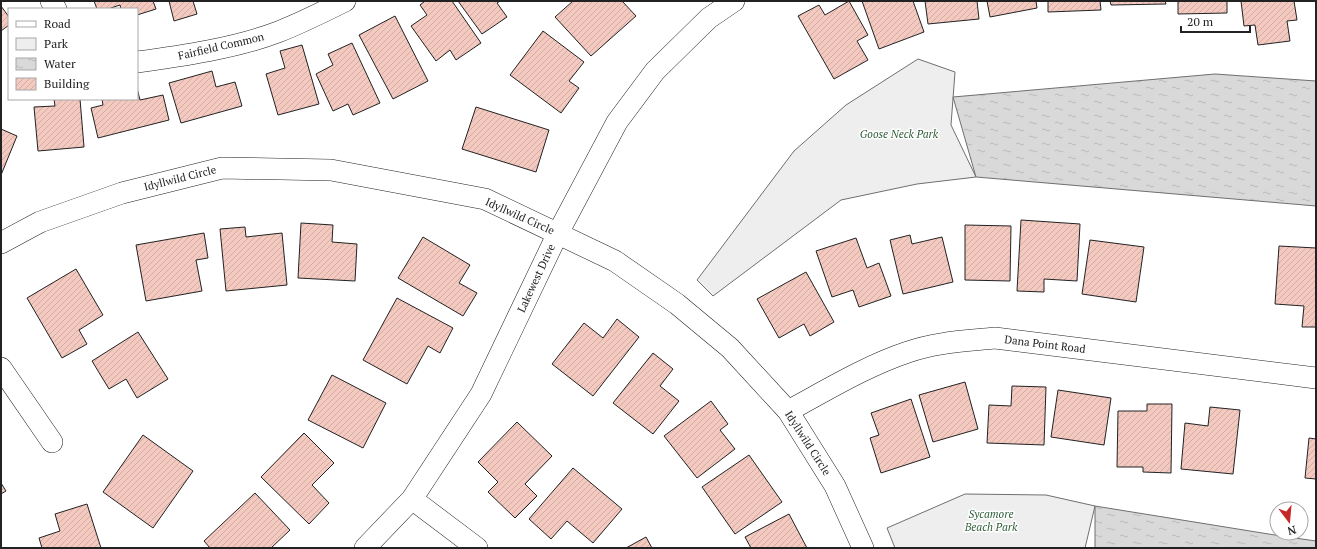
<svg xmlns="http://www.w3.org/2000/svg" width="1317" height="549" font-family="'PT Serif',serif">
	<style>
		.green { fill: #eee; stroke: #6f6f6f }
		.water { fill: url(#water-ripples); stroke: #6f6f6f }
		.building { fill: url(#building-hatch); stroke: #222 }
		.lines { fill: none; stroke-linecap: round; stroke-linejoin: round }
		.street-casing { stroke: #222; stroke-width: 22 }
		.street { stroke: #fff; stroke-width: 21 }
		.labels { text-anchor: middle; stroke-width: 3; stroke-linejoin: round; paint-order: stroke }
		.street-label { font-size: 11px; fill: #222; stroke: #fff }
		.park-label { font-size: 11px; font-style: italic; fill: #2f5e38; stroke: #fff }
	</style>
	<defs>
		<pattern id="water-ripples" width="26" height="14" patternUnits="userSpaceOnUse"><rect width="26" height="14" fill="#d9d9d9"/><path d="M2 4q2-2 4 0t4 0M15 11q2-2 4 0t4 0" fill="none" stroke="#bababa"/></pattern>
		<pattern id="building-hatch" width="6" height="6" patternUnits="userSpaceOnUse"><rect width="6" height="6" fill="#f3c9c0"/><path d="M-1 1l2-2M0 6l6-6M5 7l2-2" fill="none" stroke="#d0aca5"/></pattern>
	</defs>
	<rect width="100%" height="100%" fill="#fff"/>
	<g class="green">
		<polygon points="918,59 955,72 951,125 976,177 917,184 841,200 713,296 697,280 794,151 846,105"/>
		<polygon points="965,494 1046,495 1095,506 1085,548 895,548 887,528"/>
	</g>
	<g class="water">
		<polygon points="1215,74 1316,81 1316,206 976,177 953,97"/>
		<polygon points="1095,506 1281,536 1316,541 1316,548 1095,548"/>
	</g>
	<g class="building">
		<polygon points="94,1 153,1 156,9 137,15 137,9 121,9 120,5 108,9 97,9"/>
		<polygon points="169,1 193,1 197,14 174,21"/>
		<polygon points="425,1 452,1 481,43 456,60 450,50 436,61 411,26 427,15 420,5"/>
		<polygon points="458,1 500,1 497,3 507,17 482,34"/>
		<polygon points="573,1 622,1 636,16 591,56 555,17"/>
		<polygon points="849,1 868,35 857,41 868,60 834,79 798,16 819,5 825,15"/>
		<polygon points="862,1 913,1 924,32 879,49"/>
		<polygon points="925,1 977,1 979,19 928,24"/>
		<polygon points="987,1 1036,1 1037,8 990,17"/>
		<polygon points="1048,1 1100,1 1101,10 1048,12"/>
		<polygon points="1110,1 1165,1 1166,4 1111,5"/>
		<polygon points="1178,1 1227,1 1227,13 1178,14"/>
		<polygon points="1241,1 1294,1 1297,20 1287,21 1290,41 1258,45 1255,25 1244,26"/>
		<polygon points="1,6 9,17 9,25 1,31"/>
		<polygon points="395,16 428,81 393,99 359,35"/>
		<polygon points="543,31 584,62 569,81 579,88 561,113 510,75"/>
		<polygon points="352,43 380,103 353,115 348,104 333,111 316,74 333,65 328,54"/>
		<polygon points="302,45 319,104 278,115 266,74 285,68 280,51"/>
		<polygon points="212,71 216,87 235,82 242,106 181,123 169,83"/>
		<polygon points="137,88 140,100 163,95 169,120 98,138 91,108 103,105 102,99 137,99"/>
		<polygon points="54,99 80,99 84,147 38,151 34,107 55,106"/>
		<polygon points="476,107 549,130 536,172 462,149"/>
		<polygon points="1,129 17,136 1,175"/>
		<polygon points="1021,220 1080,224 1077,281 1044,279 1044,292 1017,291"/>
		<polygon points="301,223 333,225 332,242 357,244 355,281 298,278"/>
		<polygon points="965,225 1011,226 1010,281 965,280"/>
		<polygon points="245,227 246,237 282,233 287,285 226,291 220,229"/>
		<polygon points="204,233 208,258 196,260 202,291 146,301 136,245"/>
		<polygon points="910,235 912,244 942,237 953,282 903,294 890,240"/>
		<polygon points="423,237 470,265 459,283 477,293 463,316 398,278"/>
		<polygon points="856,238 867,268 879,263 891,296 859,307 853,290 832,297 816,251"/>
		<polygon points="1090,240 1144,247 1136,302 1082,294"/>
		<polygon points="1279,246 1316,248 1316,327 1302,327 1304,306 1275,304"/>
		<polygon points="76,269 103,315 79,330 87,344 62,358 27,298"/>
		<polygon points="806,272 834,322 810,336 804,324 779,338 757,299"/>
		<polygon points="397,298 453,328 440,353 428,346 407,384 363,360"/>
		<polygon points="617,319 639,337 593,396 552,364 584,323 603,338"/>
		<polygon points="138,332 168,379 137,398 126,379 109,389 92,361"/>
		<polygon points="653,353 673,369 660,386 679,401 653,434 613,403"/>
		<polygon points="332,375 386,403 363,448 308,420"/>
		<polygon points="965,382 978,429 933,442 919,395"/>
		<polygon points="1012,386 1046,387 1044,445 987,443 989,405 1011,406"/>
		<polygon points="1058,390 1111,398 1104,445 1051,437"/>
		<polygon points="911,399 930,457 881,473 870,438 879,435 871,413"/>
		<polygon points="711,401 728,424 720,430 735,449 697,478 664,436"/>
		<polygon points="1147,404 1172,404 1171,473 1143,472 1143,467 1117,467 1118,411 1147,411"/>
		<polygon points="1210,407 1240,410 1233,474 1181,469 1185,423 1208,426"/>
		<polygon points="517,422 552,456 525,484 537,496 515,518 488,492 498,482 478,462"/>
		<polygon points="304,433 334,463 312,485 329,503 309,524 261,477"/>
		<polygon points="143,435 193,471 153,528 103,492"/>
		<polygon points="1309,438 1316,439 1316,479 1305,478"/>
		<polygon points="749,455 782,502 735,534 702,487"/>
		<polygon points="573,468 622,509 593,543 567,521 551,539 529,519"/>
		<polygon points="1,483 6,491 1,494"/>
		<polygon points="255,493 290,530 271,548 210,548 204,541"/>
		<polygon points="87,504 101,548 42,548 39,538 60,531 55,514"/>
		<polygon points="789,514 807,548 751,548 745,537"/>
		<polygon points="646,537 652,548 626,548"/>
	</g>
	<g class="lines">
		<defs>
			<g id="street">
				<polyline points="51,1 56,9"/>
				<path d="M137 62C182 56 236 48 278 32 301 23 323 12 345 1"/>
				<polyline points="1,243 40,222 122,193 222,168 331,170 485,199 615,261 677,304 730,348 788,411 835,486 863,548"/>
				<polyline points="1,368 52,442"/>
				<path d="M788 411C827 390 866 366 908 352 936 342 966 341 995 338L1316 378"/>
				<polyline points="412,499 477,548"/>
				<polyline points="365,548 412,499 481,394 558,233 617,122 655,71 709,18 734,1"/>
			</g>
		</defs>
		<use href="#street" class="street-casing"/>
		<use href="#street" class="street"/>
	</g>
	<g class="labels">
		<g class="street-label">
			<text transform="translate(221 46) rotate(-13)" y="4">Fairfield Common</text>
			<text transform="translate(180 178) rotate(-14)" y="4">Idyllwild Circle</text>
			<text transform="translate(520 216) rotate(24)" y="4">Idyllwild Circle</text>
			<text transform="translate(536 278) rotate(-65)" y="4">Lakewest Drive</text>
			<text transform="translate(1045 344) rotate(7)" y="4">Dana Point Road</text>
			<text transform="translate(808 443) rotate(57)" y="4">Idyllwild Circle</text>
		</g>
		<g class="park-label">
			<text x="899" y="138">Goose Neck Park</text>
			<text x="991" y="518">Sycamore<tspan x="991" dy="13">Beach Park</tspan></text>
		</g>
	</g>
	<rect width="1317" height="549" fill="none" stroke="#222222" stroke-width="4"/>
	<rect x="8" y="8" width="130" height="92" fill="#ffffff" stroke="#a7a7a7"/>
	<rect x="16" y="21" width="20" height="6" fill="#ffffff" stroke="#a7a7a7"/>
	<text x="44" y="28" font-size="12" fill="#222222">Road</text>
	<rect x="16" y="38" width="20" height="12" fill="#eeeeee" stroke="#a7a7a7"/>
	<text x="44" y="48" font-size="12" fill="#222222">Park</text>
	<rect x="16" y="58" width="20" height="12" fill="url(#water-ripples)" stroke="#a7a7a7"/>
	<text x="44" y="68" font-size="12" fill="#222222">Water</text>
	<rect x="16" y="78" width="20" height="12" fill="url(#building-hatch)" stroke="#a7a7a7"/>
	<text x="44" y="88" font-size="12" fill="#222222">Building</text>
	<g transform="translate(1289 521) rotate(164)"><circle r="19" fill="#ffffff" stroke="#a7a7a7"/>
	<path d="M0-3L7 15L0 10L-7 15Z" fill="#c62828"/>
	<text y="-6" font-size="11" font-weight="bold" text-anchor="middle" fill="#222222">N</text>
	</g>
	<path d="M1181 26v6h69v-6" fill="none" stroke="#222222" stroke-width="2"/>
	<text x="1187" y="26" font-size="12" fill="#222222" stroke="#ffffff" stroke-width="3" paint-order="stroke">20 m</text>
</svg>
